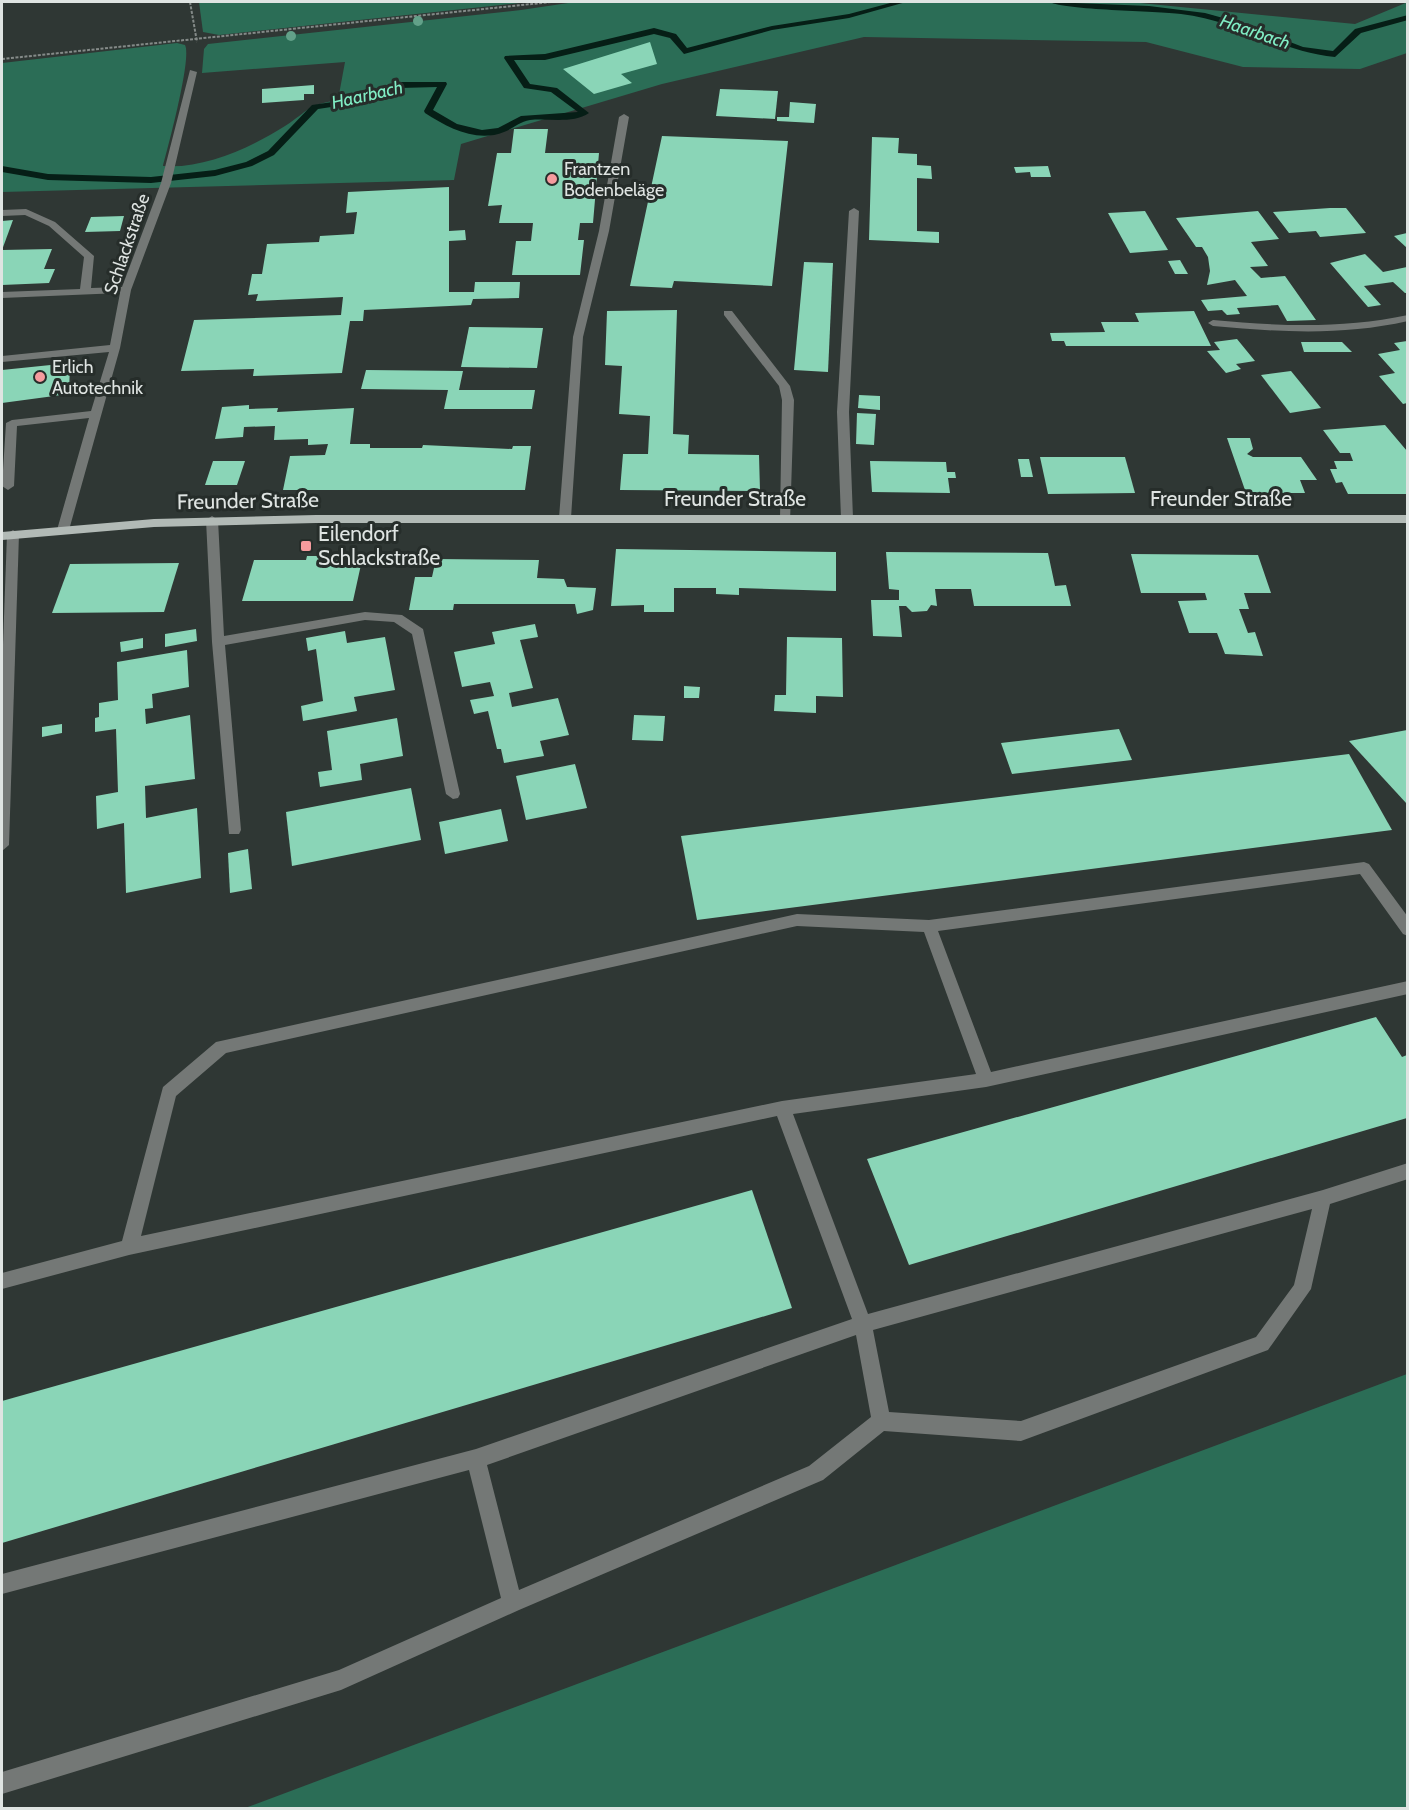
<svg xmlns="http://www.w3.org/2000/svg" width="1409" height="1810" font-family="Cabin,sans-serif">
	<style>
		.green { fill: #2b6d56 }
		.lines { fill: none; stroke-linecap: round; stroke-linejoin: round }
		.stream { fill: #061e16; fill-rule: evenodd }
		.building { fill: #8ad5b7 }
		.path { stroke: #848a88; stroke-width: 2; stroke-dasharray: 3 1.5; stroke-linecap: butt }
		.minor { fill: #747876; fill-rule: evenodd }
		.major { fill: #b2bab6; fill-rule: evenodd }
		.tree { fill: #62a189 }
		.poi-dot { fill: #f59b9e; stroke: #262d2a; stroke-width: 2 }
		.labels { text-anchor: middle; stroke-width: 6; stroke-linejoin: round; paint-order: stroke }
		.far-water-label { font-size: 18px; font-style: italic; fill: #81eec5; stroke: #262d2a }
		.far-poi-label { font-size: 18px; fill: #dfe4e2; stroke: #262d2a; text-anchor: start }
		.far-street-label { font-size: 18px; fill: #dfe4e2; stroke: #262d2a }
		.street-label { font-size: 21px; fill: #dfe4e2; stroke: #262d2a }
		.poi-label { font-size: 21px; fill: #dfe4e2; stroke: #262d2a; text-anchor: start }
	</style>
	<rect width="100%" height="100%" fill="#2f3734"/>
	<g class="green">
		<polygon points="199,2 529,2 219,35 203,32"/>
		<path d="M575 2H1130L1355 24 1408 2 1407 53 1360 69 1243 67 1146 42 864 37 662 84 461 144 454 180 2 192V63L177 43 185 45C192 58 168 147 163 166 204 169 250 148 285 126 310 110 306 105 338 100L345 62 202 73 204 49 208 44 521 10Z"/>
		<polygon points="1407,1374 1407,1808 245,1808"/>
	</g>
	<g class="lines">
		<g class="stream">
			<path d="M894 2H906L849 18 772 30 684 54 670 38 654 34 545 60H514L530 84 557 88 589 113C573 124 549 118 530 120 519 122 514 128 504 132 477 143 448 128 425 113L424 111 437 87 400 88 358 103 318 109 274 155 252 166 215 176 151 183 48 180 2 172V166L48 174 151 177 215 170 246 162 268 151 312 105 353 99 399 82H446L447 84 433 110 457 124 482 130 498 128 521 116 578 112 551 92 524 88 504 58 505 56 545 54 654 28 676 34 687 48 772 26 849 14Z"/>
			<path d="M1050 2 1149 6 1205 13 1241 23 1303 47 1333 51 1355 29 1408 15V20L1361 33 1335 57C1281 52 1235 20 1181 14 1158 11 1063 10 1050 2Z"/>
		</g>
	</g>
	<g class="building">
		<polygon points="650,42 657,64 621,74 632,83 594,94 563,69"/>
		<polygon points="314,85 314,94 304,94 304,100 262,103 262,89"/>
		<polygon points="720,89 778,91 775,119 716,116"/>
		<polygon points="790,102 816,104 814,123 777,121 777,117 789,117"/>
		<polygon points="514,129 548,129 545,153 599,153 593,223 580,223 578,240 584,240 580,275 512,275 516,241 531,241 533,223 499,223 502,205 488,206 497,153 511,153"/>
		<polygon points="662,136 788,141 772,286 674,281 672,288 630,286"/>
		<polygon points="872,137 899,138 898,153 917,154 917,165 931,166 932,179 917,178 917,231 939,232 939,243 869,240"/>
		<polygon points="1048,166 1051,177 1031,177 1030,172 1016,173 1014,167"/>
		<polygon points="449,187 449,231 465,230 466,240 449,241 449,292 474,292 475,282 520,282 519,298 473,299 471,305 364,310 363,321 350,321 342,373 253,376 254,369 181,371 194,320 341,315 343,297 256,301 258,294 248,295 252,274 262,274 267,244 319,242 320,236 354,234 357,212 346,213 348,192"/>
		<polygon points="1330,208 1346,208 1366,233 1320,237 1316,231 1289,233 1273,212"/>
		<polygon points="1145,211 1168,250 1130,253 1108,213"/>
		<polygon points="1258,211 1279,239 1251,242 1268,266 1250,267 1261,278 1285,276 1316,320 1287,321 1278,305 1237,308 1240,314 1227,315 1222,310 1208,311 1201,300 1247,296 1235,280 1207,285 1210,271 1208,257 1202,247 1196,247 1176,218"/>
		<polygon points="124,216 120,231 85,232 91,217"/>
		<polygon points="13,220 2,250 2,221"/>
		<polygon points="1407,233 1407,248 1394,236"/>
		<polygon points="52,249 44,269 55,269 49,283 2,285 2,250"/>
		<polygon points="1365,254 1383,272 1407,267 1407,293 1405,293 1393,282 1364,286 1381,305 1368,307 1330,263"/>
		<polygon points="1180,260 1188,274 1175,274 1168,261"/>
		<polygon points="804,262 833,263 828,372 794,370"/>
		<polygon points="677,310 673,434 689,435 688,454 759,455 760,491 620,490 623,454 648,454 650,416 619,414 622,366 605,365 607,311"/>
		<polygon points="1194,311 1211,346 1066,346 1064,341 1052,341 1050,333 1105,332 1101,322 1139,322 1135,313"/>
		<polygon points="469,327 543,328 537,368 461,367"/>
		<polygon points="1237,339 1255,361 1236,364 1241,369 1226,373 1207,351 1220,350 1214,342"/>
		<polygon points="1407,341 1407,403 1403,404 1379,376 1395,373 1378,354 1400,350 1394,343"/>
		<polygon points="1301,342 1342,342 1352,352 1304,352"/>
		<polygon points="70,363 69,394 2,403 2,370"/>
		<polygon points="366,370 463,371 459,390 535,390 532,409 444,409 448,390 361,389"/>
		<polygon points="1291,371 1321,408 1290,413 1261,375"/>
		<polygon points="859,395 880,396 880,410 858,408"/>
		<polygon points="249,405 249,409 278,408 277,412 354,408 350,444 370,444 370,448 422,448 423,445 512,449 513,446 531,446 525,490 283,490 290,456 325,455 328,444 308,445 308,439 274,440 275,426 244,427 243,437 215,439 222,407"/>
		<polygon points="857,413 876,414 874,445 856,444"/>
		<polygon points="1385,425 1407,451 1407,494 1348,494 1342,482 1336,483 1330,469 1337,469 1334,461 1353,461 1350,453 1340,453 1323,430"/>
		<polygon points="1227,438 1250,438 1253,449 1247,454 1253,457 1301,457 1317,480 1300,480 1305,493 1246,493"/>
		<polygon points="1040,457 1125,457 1135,493 1048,494"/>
		<polygon points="1018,459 1029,459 1033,477 1021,477"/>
		<polygon points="213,461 245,461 237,485 205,485"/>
		<polygon points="870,461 946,462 947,472 955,472 956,478 948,478 950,493 872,492"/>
		<polygon points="616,549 836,552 836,591 739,588 739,595 716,594 716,588 674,588 674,612 644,612 644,605 611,606"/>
		<polygon points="886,552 1048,553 1055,586 1066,585 1071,606 974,606 971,589 935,589 937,606 931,605 927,611 912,612 906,606 899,606 902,637 873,636 871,600 899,600 899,590 889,589"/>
		<polygon points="1131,554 1258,555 1271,593 1244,593 1249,609 1239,609 1248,633 1255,632 1263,656 1225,654 1217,633 1189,633 1178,601 1207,600 1205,593 1141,593"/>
		<polygon points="307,556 325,556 324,560 362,560 353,601 242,601 254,560 306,560"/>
		<polygon points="436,559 539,560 537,578 564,579 567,587 596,588 593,610 577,614 575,604 454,604 453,610 409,610 415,577 432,577"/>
		<polygon points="179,563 164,612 52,613 70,564"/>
		<polygon points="535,624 538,637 520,640 533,688 509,693 512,707 558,698 569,735 540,741 544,756 504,763 501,749 497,749 488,711 474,714 470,700 494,696 490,682 462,687 454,652 495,644 492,632"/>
		<polygon points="196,629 197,641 165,647 165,634"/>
		<polygon points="345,631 347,643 385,637 395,690 354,697 357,711 303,721 301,706 323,701 316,649 308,651 306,638"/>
		<polygon points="787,637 842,638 843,697 816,696 816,713 774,711 775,695 786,695"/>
		<polygon points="143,638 143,648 121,652 120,642"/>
		<polygon points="187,650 189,687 152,694 153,708 145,709 146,724 190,715 195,779 145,786 146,818 197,808 201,878 126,893 124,823 97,829 96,796 118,792 116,729 95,732 95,718 99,717 99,703 118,700 117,662"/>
		<polygon points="684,686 700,687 699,698 684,698"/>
		<polygon points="634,715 665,716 663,741 632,740"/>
		<polygon points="397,718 403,756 360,764 362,780 320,787 318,772 332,770 327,731"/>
		<polygon points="62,724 62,733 42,737 42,727"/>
		<polygon points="1119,729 1132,760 1012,774 1001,743"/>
		<polygon points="1407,730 1407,804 1349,741"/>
		<polygon points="1349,754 1392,830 697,920 681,836"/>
		<polygon points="575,764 587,808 526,820 516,776"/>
		<polygon points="411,788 421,840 292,866 286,812"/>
		<polygon points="501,809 508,841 445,854 439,822"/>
		<polygon points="248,849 252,889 230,893 228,853"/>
		<polygon points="1376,1017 1402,1057 1407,1055 1407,1118 909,1265 867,1159"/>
		<polygon points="752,1190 792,1308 2,1543 2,1401"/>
	</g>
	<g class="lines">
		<g class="path">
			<polyline points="190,2 197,42"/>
			<polyline points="2,59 551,2"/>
		</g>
		<g class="minor">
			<polygon points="190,70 197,72 171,183 131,290 120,348 69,530 63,534 59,533 57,530 89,418 17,426 14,486 8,490 2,486 6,423 12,420 91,411 109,352 2,362 2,356 110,345 120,293 2,298 2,292 80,289 84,257 49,226 25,215 2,216 2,210 26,209 55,222 94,256 91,288 122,287 161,183"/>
			<polygon points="624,114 629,117 609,231 583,337 571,518 565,522 559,518 573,337 599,231 619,117"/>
			<polygon points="854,208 859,211 849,412 853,518 847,522 841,518 837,412 849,211"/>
			<polygon points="724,311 732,311 790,386 794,400 790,522 786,523 780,519 782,400 779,386 724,315"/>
			<path d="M1408 315V321C1342 336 1279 332 1213 326L1208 323 1213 320C1279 326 1342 329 1408 315Z"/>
			<polygon points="212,516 218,520 224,636 365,612 402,615 423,629 460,794 458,798 453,799 446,794 412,634 394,622 365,620 225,645 241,830 239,834 229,834 212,642 206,520"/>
			<polygon points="13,530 19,534 9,845 2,851 2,672 7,534"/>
			<path d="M1364 862 1369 864 1408 917V936L1403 934 1360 874 938 931 991 1072 1408 981V994L986 1087 793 1114 868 1314 1323 1190 1408 1163V1179L1330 1204 1311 1289 1268 1350 1021 1441 884 1431 823 1480 519 1610 341 1690 2 1794V1772L339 1670 501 1598 469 1470 2 1594V1574L476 1449 852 1319 777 1116 129 1255 2 1289V1273L122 1241 163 1087 216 1042 797 914 929 920ZM797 926 924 932 976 1074 782 1101 141 1236 176 1096 226 1053ZM1312 1209 1294 1285 1256 1337 1021 1421 889 1412 873 1330ZM856 1335 871 1417 809 1466 519 1590 487 1465Z"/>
		</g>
		<polygon class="major" points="316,515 1408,515 1408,523 316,523 154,527 2,540 2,532 154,519"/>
	</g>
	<g class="tree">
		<circle cx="418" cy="21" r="5"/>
		<circle cx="291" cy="36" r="5"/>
	</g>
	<g class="poi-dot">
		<circle cx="552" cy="179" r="6"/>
		<circle cx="40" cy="377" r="6"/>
		<rect x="300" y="540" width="12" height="12" rx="3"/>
	</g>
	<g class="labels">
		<g class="far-water-label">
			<text transform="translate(1255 32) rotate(19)" y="6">Haarbach</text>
			<text transform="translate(367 95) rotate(-13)" y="6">Haarbach</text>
		</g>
		<g class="far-poi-label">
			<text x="564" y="175">Frantzen<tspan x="564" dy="21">Bodenbeläge</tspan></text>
			<text x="52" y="373">Erlich<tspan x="52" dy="21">Autotechnik</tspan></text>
		</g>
		<g class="far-street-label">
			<text transform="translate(127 244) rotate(-71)" y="6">Schlackstraße</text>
		</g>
		<g class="street-label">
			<text x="735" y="506">Freunder Straße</text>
			<text x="1221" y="506">Freunder Straße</text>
			<text transform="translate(248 501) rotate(-1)" y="7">Freunder Straße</text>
		</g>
		<g class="poi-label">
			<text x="318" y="541">Eilendorf<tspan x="318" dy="24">Schlackstraße</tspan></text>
		</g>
	</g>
	<rect width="1409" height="1810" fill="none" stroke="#dfe4e2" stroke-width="6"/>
</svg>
